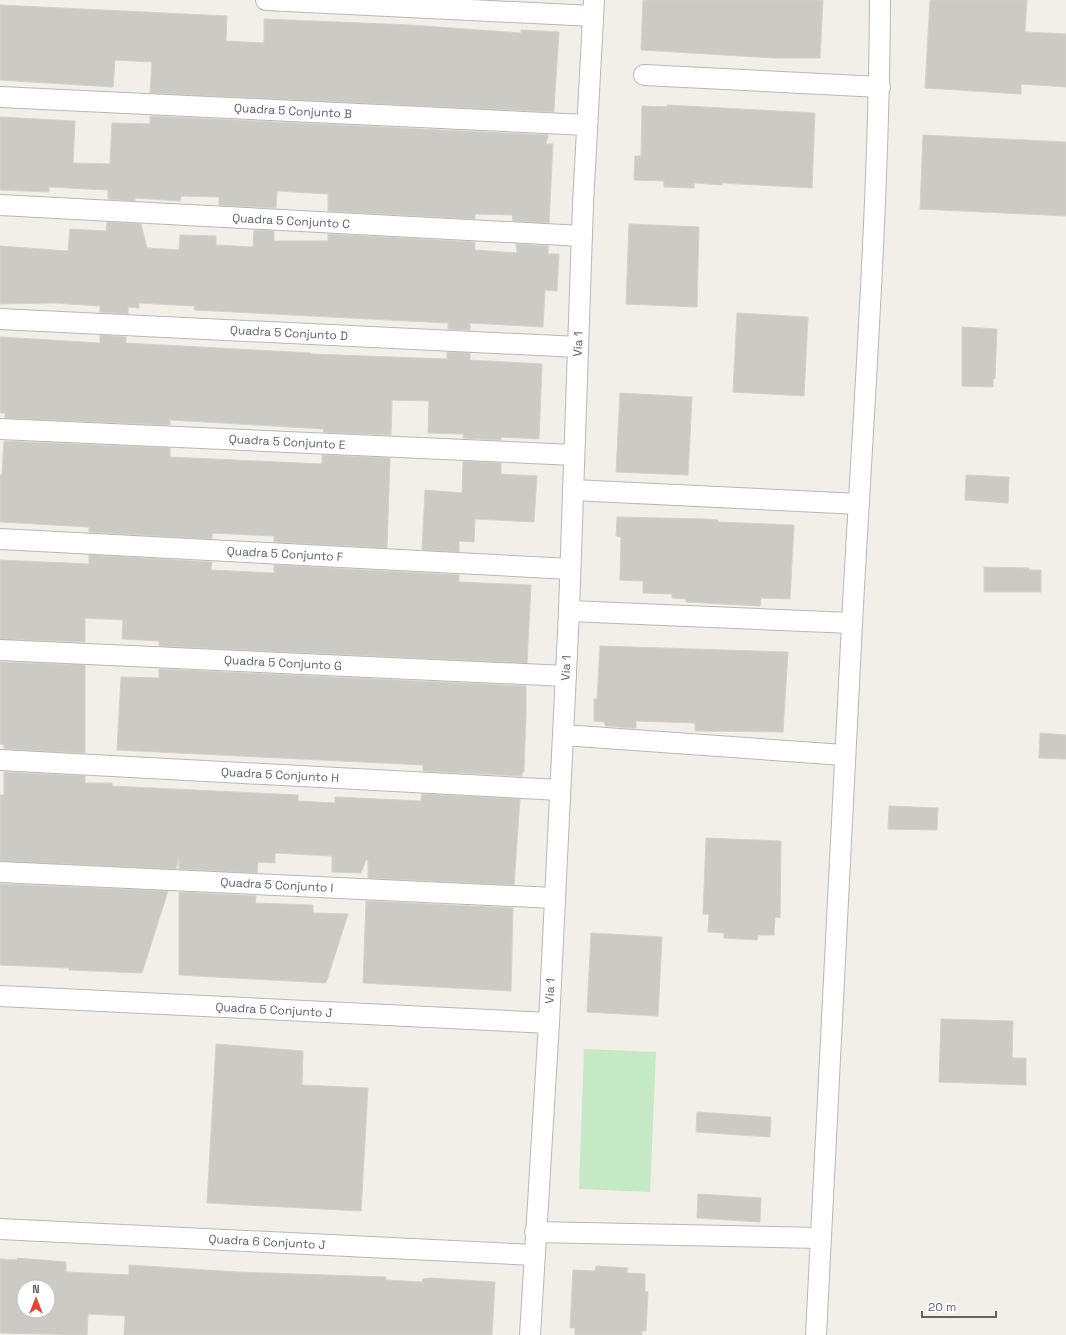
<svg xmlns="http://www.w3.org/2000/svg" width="1066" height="1335" font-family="'Space Grotesk',sans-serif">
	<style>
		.green { fill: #c5e8c5 }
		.building { fill: #cccac5; stroke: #d6d1c6; fill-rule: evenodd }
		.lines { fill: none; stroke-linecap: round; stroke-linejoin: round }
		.street-casing { stroke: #b5b8bc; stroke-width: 22 }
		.street { stroke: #fff; stroke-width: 20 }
		.labels { text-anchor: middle; stroke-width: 3; stroke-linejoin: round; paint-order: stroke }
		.street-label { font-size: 12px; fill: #5f6368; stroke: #fff }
	</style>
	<rect width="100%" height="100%" fill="#f1efe8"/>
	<polygon class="green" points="584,1049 656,1052 650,1192 579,1189"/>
	<g class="building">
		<polygon points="643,0 823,0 820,58 774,58 641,50"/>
		<polygon points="930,0 1027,0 1025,32 1066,34 1066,87 1021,84 1021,94 925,88"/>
		<polygon points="0,5 227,16 226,41 264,43 264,19 411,25 521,33 521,30 559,32 554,108 554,112 150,93 152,62 115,60 113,87 0,80"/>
		<polygon points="667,105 815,113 812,188 722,183 722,185 694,183 694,188 664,187 664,181 634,180 635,156 641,156 642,106 667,107"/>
		<polygon points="150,116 548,135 546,144 553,144 549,223 513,221 512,215 475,214 475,219 328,211 328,194 277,191 276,208 219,205 219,197 181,196 180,201 135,198 135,201 108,199 108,190 49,187 49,192 0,190 0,117 75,121 73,163 110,164 112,123 150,124"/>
		<polygon points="923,135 1066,142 1066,216 920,209"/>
		<polygon points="107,222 141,224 147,248 179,250 180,235 216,236 216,245 253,247 254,230 274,231 274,241 328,241 328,234 475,242 475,250 517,253 516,244 548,246 548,254 559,254 557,291 545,290 543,327 470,323 470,330 448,329 448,323 194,310 195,306 139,303 139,308 128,307 128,314 100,312 100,306 54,303 0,304 0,246 68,251 70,229 106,231"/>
		<polygon points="629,224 699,227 697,307 626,304"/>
		<polygon points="737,313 808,317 804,396 733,392"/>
		<polygon points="962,327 997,329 995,379 993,379 993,387 962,386"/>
		<polygon points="100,335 126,337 126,343 311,353 311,354 447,359 447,352 470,353 470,360 542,364 539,439 501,437 501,440 463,438 463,434 428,433 429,401 392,400 391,435 323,432 324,429 170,420 170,425 5,418 5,413 0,413 0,337 100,343"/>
		<polygon points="620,393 692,397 688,475 616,472"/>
		<polygon points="4,441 170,448 170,457 322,464 322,455 390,458 387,548 274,542 274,536 252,535 212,533 212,539 89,532 89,527 0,522 0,475 2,475"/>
		<polygon points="463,461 501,463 501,474 537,476 534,522 475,519 474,542 459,541 459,552 422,550 425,490 462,493"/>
		<polygon points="966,475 1009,477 1008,503 965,500"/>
		<polygon points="617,517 705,519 718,520 718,522 794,525 790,599 761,598 760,606 686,602 686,599 672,598 672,594 643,593 643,581 620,580 621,537 616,536"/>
		<polygon points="89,555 212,562 211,570 274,573 274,565 459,575 459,582 531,585 527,663 159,646 159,641 122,639 123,620 85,618 85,642 0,639 0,560 89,564"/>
		<polygon points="984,567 1029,568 1029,570 1041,570 1041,592 984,592"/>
		<polygon points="600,646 788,652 783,732 695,731 695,723 636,721 636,728 633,728 605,726 605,722 594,721 594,699 597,699"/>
		<polygon points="0,662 85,665 85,753 4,749 4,745 0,744"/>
		<polygon points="159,669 526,686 526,715 524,772 522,772 522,776 423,771 423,765 117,750 121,677 159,678"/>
		<polygon points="1040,733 1066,735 1066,759 1039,758"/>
		<polygon points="4,772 85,776 85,783 112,783 112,786 298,795 298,801 335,803 335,797 421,801 422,794 520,799 514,885 368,878 368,860 366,860 361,873 332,872 332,856 275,853 275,863 258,862 257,873 179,869 179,859 176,869 0,861 0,795 4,795"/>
		<polygon points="889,806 938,808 937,830 888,829"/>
		<polygon points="706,838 781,841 780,918 775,917 774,935 758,935 757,940 724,938 724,933 708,932 709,914 703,914"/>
		<polygon points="0,884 168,891 142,973 69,970 69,968 0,965"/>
		<polygon points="179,892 256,896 255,903 313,905 313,913 348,914 326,983 179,975"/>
		<polygon points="366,901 513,908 511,991 363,983"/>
		<polygon points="591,933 662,937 658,1016 587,1012"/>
		<polygon points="941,1019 1013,1021 1012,1058 1026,1058 1026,1085 939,1082"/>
		<polygon points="216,1044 303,1051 302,1085 368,1088 361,1211 207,1203"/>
		<polygon points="697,1112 771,1117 770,1137 696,1132"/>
		<polygon points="698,1194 761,1198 760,1222 697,1218"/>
		<path d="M17 1258 66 1262V1272L129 1275V1265L238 1272 386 1277V1280L422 1282 423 1279 430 1278 495 1282 492 1335H124L125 1316 88 1314 87 1335 0 1333V1259L17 1260ZM24 1287H48V1311H24Z"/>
		<polygon points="596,1266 628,1268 627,1273 645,1274 645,1292 648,1292 646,1331 642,1331 642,1335 575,1335 575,1328 570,1328 573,1270 595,1271"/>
	</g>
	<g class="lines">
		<defs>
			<g id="street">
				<polyline points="266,0 593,16"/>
				<polyline points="644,75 880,87"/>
				<polyline points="0,97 587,125"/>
				<polyline points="0,205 582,236"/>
				<polyline points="0,319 578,347"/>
				<polyline points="0,429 574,455"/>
				<polyline points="573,490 859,504"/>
				<polyline points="0,539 570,569"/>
				<polyline points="569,611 852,623"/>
				<polyline points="0,650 566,676"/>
				<polyline points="563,735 844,755"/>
				<polyline points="0,760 560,790"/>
				<polyline points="0,872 554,898"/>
				<polyline points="0,996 549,1023"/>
				<polyline points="0,1229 534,1255"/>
				<polyline points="535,1232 820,1238"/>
				<polyline points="530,1335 549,1023 569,611 583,204 594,0"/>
				<path d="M816 1335C826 1098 838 861 852 624 863 416 879 208 880 0"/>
			</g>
		</defs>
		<use href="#street" class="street-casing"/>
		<use href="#street" class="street"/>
	</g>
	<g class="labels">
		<g class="street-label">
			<text transform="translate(293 111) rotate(3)" y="4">Quadra 5 Conjunto B</text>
			<text transform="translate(291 221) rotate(3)" y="4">Quadra 5 Conjunto C</text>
			<text transform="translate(289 333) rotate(3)" y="4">Quadra 5 Conjunto D</text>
			<text transform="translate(578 344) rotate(-88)" y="4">Via 1</text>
			<text transform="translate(287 442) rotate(3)" y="4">Quadra 5 Conjunto E</text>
			<text transform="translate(285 554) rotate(3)" y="4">Quadra 5 Conjunto F</text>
			<text transform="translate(283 663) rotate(3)" y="4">Quadra 5 Conjunto G</text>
			<text transform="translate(566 668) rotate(-87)" y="4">Via 1</text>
			<text transform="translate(280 775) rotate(3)" y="4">Quadra 5 Conjunto H</text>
			<text transform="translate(277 885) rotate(3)" y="4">Quadra 5 Conjunto I</text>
			<text transform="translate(550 991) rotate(-87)" y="4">Via 1</text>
			<text transform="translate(274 1010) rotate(3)" y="4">Quadra 5 Conjunto J</text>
			<text transform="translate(267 1242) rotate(3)" y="4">Quadra 6 Conjunto J</text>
		</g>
	</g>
	<g transform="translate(36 1299)"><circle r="19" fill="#ffffff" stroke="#bfc1c3"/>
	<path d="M0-3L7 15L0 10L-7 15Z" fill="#ea4335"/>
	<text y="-6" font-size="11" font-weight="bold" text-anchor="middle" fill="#5f6368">N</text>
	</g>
	<path d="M922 1311v6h74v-6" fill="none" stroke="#5f6368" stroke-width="2"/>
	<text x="928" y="1311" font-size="12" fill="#5f6368" stroke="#ffffff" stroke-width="3" paint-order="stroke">20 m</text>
</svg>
